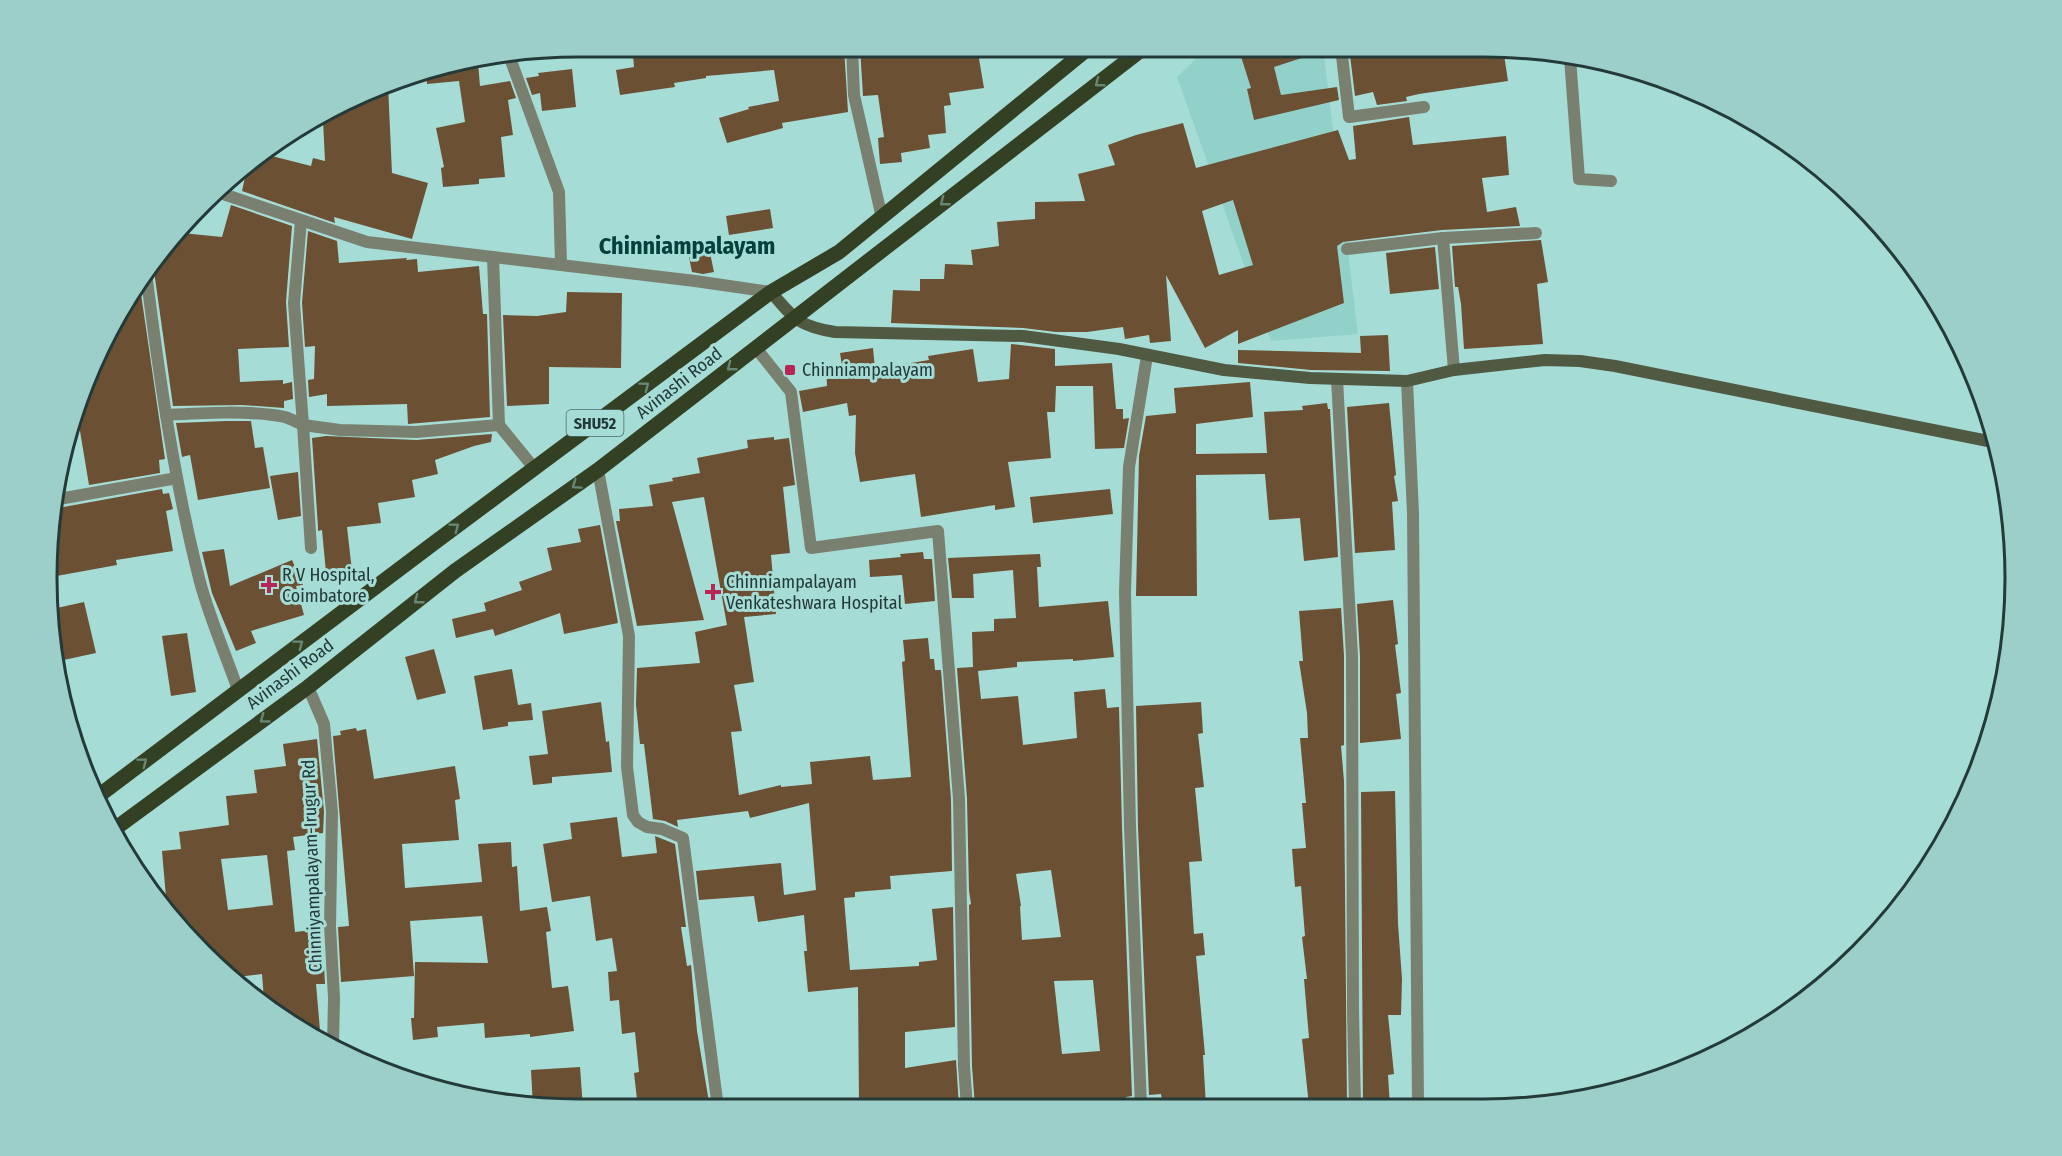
<svg xmlns="http://www.w3.org/2000/svg" width="2062" height="1156" font-family="'Fira Sans Condensed',sans-serif">
	<style>
		.built { fill: #91d1ca }
		.building { fill: #6c5033; fill-rule: evenodd }
		.lines { fill: none; stroke-linecap: round; stroke-linejoin: round }
		.street { stroke: #798070; stroke-width: 12 }
		.secondary { stroke: #505a43; stroke-width: 12 }
		.primary { stroke: #344024; stroke-width: 15 }
		.oneway { stroke: #678674 }
		.poi-dot { fill: #b62755; stroke: #a6dcd6; stroke-width: 2 }
		.labels { text-anchor: middle; stroke-width: 6; stroke-linejoin: round; paint-order: stroke }
		.shield { fill: #a6dcd6; stroke: #4b6b67; stroke-width: 1.5 }
		.shield-label { font-size: 16px; font-weight: bold; fill: #243a38 }
		.poi-label { font-size: 18px; fill: #243a38; stroke: #a6dcd6; text-anchor: start }
		.street-label { font-size: 18px; fill: #243a38; stroke: #a6dcd6 }
		.district-label { font-size: 24px; font-weight: bold; fill: #04403c; stroke: #a6dcd6 }
		.rim { fill: none; stroke: #243a38; stroke-width: 3 }
	</style>
	<rect width="100%" height="100%" fill="#a6dcd6"/>
	<polygon class="built" points="1208,47 1323,47 1358,334 1271,341 1177,77"/>
	<g class="building">
		<polygon points="706,47 716,47 716,49 735,47 844,47 848,112 782,123 783,128 727,143 719,118 749,109 748,107 779,101 774,70 706,76 706,78 674,83 675,87 620,95 616,70 634,67 633,56"/>
		<polygon points="860,47 977,47 984,88 949,93 951,105 944,106 946,133 928,135 930,148 901,153 902,162 880,164 878,138 884,137 878,95 863,96"/>
		<polygon points="1238,47 1323,47 1323,51 1274,67 1281,95 1337,87 1339,100 1254,120 1247,89 1251,88"/>
		<polygon points="1349,47 1503,48 1508,81 1419,94 1406,97 1407,101 1377,105 1373,92 1355,96"/>
		<polygon points="478,63 480,86 510,81 516,98 508,100 513,135 501,137 505,177 479,179 479,184 443,187 441,168 444,167 436,128 465,122 459,81 427,84 426,72"/>
		<polygon points="572,69 576,107 542,111 540,93 532,95 526,78 539,76 538,73"/>
		<polygon points="388,85 392,173 428,183 412,239 334,217 335,223 242,191 248,163 260,153 311,166 313,158 325,161 323,120"/>
		<path d="M1409 117 1413 145 1506 136 1509 175 1482 178 1487 212 1516 207 1520 226 1442 230 1343 242 1337 246 1344 303 1238 344V330L1205 348 1166 275 1171 341 1150 343 1149 335 1125 339 1123 327 1087 332H1056L1023 328 891 323 893 290 920 291V279H944L945 264 973 265 971 250 999 246 997 222 1035 219V202L1085 201 1078 174 1115 165 1108 145 1136 135 1183 123 1196 168 1338 130 1349 160 1356 159 1353 126ZM1233 200 1253 265 1219 275 1202 211Z"/>
		<polygon points="231,205 292,226 286,302 289,347 238,349 240,382 283,380 283,384 292,382 293,399 284,401 284,408 242,405 173,406 154,271 152,266 182,233 222,237"/>
		<polygon points="770,209 773,228 729,235 726,216"/>
		<polygon points="308,231 337,241 339,263 407,258 406,260 417,259 418,272 479,266 483,314 487,314 490,417 408,424 407,404 327,406 327,394 309,397 308,380 314,379 315,346 305,347 302,303"/>
		<polygon points="1541,240 1548,282 1537,284 1543,344 1464,349 1461,304 1458,287 1455,287 1452,246"/>
		<polygon points="1435,247 1439,289 1390,294 1386,253"/>
		<polygon points="710,253 714,272 703,274 692,272 689,257"/>
		<polygon points="139,280 165,459 159,460 160,473 89,485 77,413"/>
		<polygon points="567,292 622,293 621,368 549,367 549,404 507,406 503,315 537,316 566,312"/>
		<polygon points="1388,335 1390,371 1311,370 1238,363 1238,350 1361,353 1360,336"/>
		<polygon points="1011,344 1055,349 1055,366 1112,363 1116,409 1123,409 1123,419 1129,418 1124,448 1095,449 1093,386 1056,386 1055,412 1047,412 1051,458 1008,462 1015,507 995,510 995,505 921,517 915,474 860,482 855,453 856,415 849,416 847,403 803,412 799,391 827,386 826,367 842,366 840,353 873,348 875,369 929,360 928,356 973,349 978,382 1009,379"/>
		<polygon points="1250,382 1253,417 1196,424 1196,454 1267,453 1264,412 1303,410 1302,406 1327,403 1328,409 1330,409 1338,557 1304,561 1300,518 1269,520 1265,474 1196,475 1197,596 1136,596 1139,456 1146,416 1176,413 1174,388"/>
		<polygon points="1389,403 1396,475 1394,476 1398,501 1392,502 1395,550 1355,553 1347,407"/>
		<polygon points="226,421 251,421 255,448 263,447 270,488 198,500 190,455 182,457 176,423"/>
		<polygon points="492,434 491,442 474,446 435,460 438,474 412,480 415,497 378,503 381,523 347,527 353,580 327,583 322,530 318,531 318,527 312,438 326,436 416,440"/>
		<polygon points="774,437 774,440 789,438 795,485 783,487 790,553 771,555 776,614 744,617 754,682 734,685 742,731 731,732 739,795 781,785 781,787 812,784 810,762 870,756 873,780 911,777 902,662 905,661 903,640 928,638 930,659 934,659 935,670 941,670 951,799 952,871 890,876 891,889 855,892 855,897 844,898 850,970 919,966 919,962 937,960 932,909 953,907 955,1027 905,1032 905,1068 956,1060 959,1107 924,1107 924,1104 859,1104 858,987 808,992 804,951 807,951 804,915 758,922 754,896 699,900 696,871 781,863 784,895 816,890 809,803 750,818 748,811 677,820 678,827 665,821 653,819 644,744 640,744 636,705 637,668 700,663 695,632 727,625 704,497 672,502 704,620 637,626 616,521 620,521 619,509 653,506 649,485 673,481 672,478 700,473 697,458 748,448 747,440"/>
		<polygon points="298,472 301,516 278,520 270,476"/>
		<polygon points="162,489 163,494 169,493 173,509 166,511 173,551 116,560 117,565 51,577 58,508"/>
		<polygon points="1110,489 1113,514 1033,523 1030,497"/>
		<polygon points="600,525 618,623 564,634 560,613 495,636 493,629 456,638 452,619 486,611 484,603 522,590 519,582 552,570 547,548 581,542 578,529"/>
		<polygon points="224,549 230,586 292,560 303,585 296,586 304,615 251,631 256,643 236,651 212,593 202,552"/>
		<polygon points="923,552 924,559 932,559 935,601 905,604 902,575 870,577 869,560 901,557 900,554"/>
		<path d="M1040 554 1041 567H1037L1039 607 1108 601 1114 657 1073 661V659L1017 662V667L978 671 981 699 1018 696 1023 745 1077 738 1074 692 1105 689 1107 708 1119 707 1122 827 1132 1096 1126 1097V1105L975 1107 972 1066 969 905 971 904 969 891 967 798 957 668 973 667 972 632 994 631V619L1016 618 1013 570 973 574 974 598H952L948 558ZM1051 870 1061 937 1022 940 1020 906H1021L1016 874ZM1093 980 1100 1051 1062 1054 1054 981Z"/>
		<polygon points="1393,600 1398,644 1395,645 1401,693 1396,694 1401,739 1360,743 1360,656 1357,604"/>
		<polygon points="84,602 96,653 59,661 48,610"/>
		<polygon points="1341,608 1344,656 1344,745 1341,746 1344,781 1347,1106 1309,1106 1302,1039 1309,1038 1304,979 1307,979 1302,937 1305,936 1301,886 1295,887 1292,849 1306,848 1302,803 1306,803 1300,738 1308,738 1307,713 1299,661 1303,661 1299,611"/>
		<polygon points="187,633 196,692 171,696 162,636"/>
		<polygon points="434,649 446,693 417,700 405,657"/>
		<polygon points="512,669 518,705 531,703 533,720 508,722 508,726 483,730 474,676"/>
		<polygon points="601,702 606,742 609,741 612,772 552,777 552,783 533,785 529,756 548,754 542,711"/>
		<polygon points="1201,702 1203,733 1198,734 1204,787 1195,788 1202,861 1189,862 1194,934 1203,933 1205,955 1196,956 1205,1055 1203,1055 1206,1106 1163,1106 1161,1094 1149,1095 1138,827 1136,706"/>
		<polygon points="356,728 357,731 366,729 374,779 455,766 460,799 455,800 459,840 402,844 405,888 482,882 478,844 511,842 512,867 517,866 520,911 547,907 551,931 546,932 552,988 568,986 574,1031 530,1037 530,1034 485,1038 484,1023 437,1027 438,1037 413,1040 411,1018 414,1018 415,962 488,963 482,916 410,921 414,976 341,982 338,927 349,926 333,736 341,735 340,731"/>
		<path d="M317 739 324 812 323 833 293 837 295 850 287 851 295 932 322 929 325 984H316L321 1042 312 1038 264 999 262 974 237 977 178 928 167 909 162 851 181 849 179 832 229 825 226 796 257 793 254 770 286 766 283 744ZM267 855 273 905 228 910 221 859Z"/>
		<polygon points="1395,791 1398,924 1402,979 1401,1015 1388,1015 1394,1074 1388,1075 1390,1106 1363,1106 1361,792"/>
		<polygon points="617,817 622,857 657,853 655,836 675,844 686,927 681,927 687,966 691,965 697,1031 710,1108 638,1108 634,1073 639,1072 635,1032 622,1034 619,1000 610,1001 608,972 617,971 612,938 596,941 590,896 552,902 543,844 572,839 570,823"/>
		<polygon points="580,1067 583,1108 533,1107 531,1070"/>
	</g>
	<g class="lines">
		<g class="street">
			<polyline points="852,47 854,95 882,218"/>
			<polyline points="1341,47 1349,117 1424,107"/>
			<polyline points="553,51 601,47"/>
			<polyline points="510,58 559,192 561,265"/>
			<polyline points="1570,58 1579,179 1611,181"/>
			<polyline points="220,193 367,242 695,281 771,292"/>
			<polyline points="1347,249 1443,238"/>
			<path d="M146 272C159 376 174 480 200 582 210 619 226 655 238 690"/>
			<polyline points="756,348 791,392 811,548 938,531 959,799 964,1066 967,1107"/>
			<polyline points="1454,370 1443,238 1536,233"/>
			<polyline points="1337,379 1352,656 1353,1010 1355,1106"/>
			<polyline points="1407,381 1413,513 1418,1105"/>
			<path d="M166 415C200 413 252 410 285 417 291 419 297 422 303 425L294 303 301 221"/>
			<polyline points="499,425 534,468"/>
			<polyline points="598,470 629,636 627,767 633,815 638,822 647,827 662,829 683,838 718,1108"/>
			<polyline points="59,499 177,478"/>
			<polyline points="311,548 303,425 340,430 416,432 499,425 493,257"/>
			<polyline points="308,687 324,724 332,812 330,926 334,998 333,1047"/>
			<polyline points="1141,1106 1130,827 1125,592 1129,467 1147,356"/>
		</g>
		<path class="secondary" d="M771 292C794 319 799 326 835 332L1023 336 1119 349 1224 370 1310 378 1407 381 1454 370 1545 360 1580 361 1615 366 1998 443"/>
		<g class="primary">
			<polyline points="97,797 434,543 771,292 839,252 1090,47"/>
			<polyline points="116,828 308,687 455,571 598,470 1145,47"/>
		</g>
	</g>
	<defs><path id="oneway-chevron" d="M-2-3.5L2.5 0L-2 3.5" fill="none" stroke-width="1.6" stroke-linecap="round" stroke-linejoin="round" transform="scale(1.5)"/></defs>
	<g class="oneway">
		<use href="#oneway-chevron" transform="translate(1099 83) rotate(142)"/>
		<use href="#oneway-chevron" transform="translate(944 202) rotate(142)"/>
		<use href="#oneway-chevron" transform="translate(731 367) rotate(142)"/>
		<use href="#oneway-chevron" transform="translate(645 386) rotate(-37)"/>
		<use href="#oneway-chevron" transform="translate(576 485) rotate(145)"/>
		<use href="#oneway-chevron" transform="translate(455 527) rotate(-37)"/>
		<use href="#oneway-chevron" transform="translate(418 600) rotate(142)"/>
		<use href="#oneway-chevron" transform="translate(299 644) rotate(-37)"/>
		<use href="#oneway-chevron" transform="translate(264 719) rotate(144)"/>
		<use href="#oneway-chevron" transform="translate(143 762) rotate(-37)"/>
	</g>
	<g class="poi-dot">
		<rect x="784" y="364" width="12" height="12" rx="3"/>
		<path d="M266 576h6v6h6v6h-6v6h-6v-6h-6v-6h6z"/>
		<path d="M710 583h6v6h6v6h-6v6h-6v-6h-6v-6h6z"/>
	</g>
	<g class="labels">
		<rect class="shield" x="566.5" y="410" width="57" height="26" rx="4.5"/>
		<g class="shield-label">
			<text x="595" y="429">SHU52</text>
		</g>
		<g class="poi-label">
			<text x="802" y="376">Chinniampalayam</text>
			<text x="282" y="581">R V Hospital,<tspan x="282" dy="21">Coimbatore</tspan></text>
			<text x="726" y="588">Chinniampalayam<tspan x="726" dy="21">Venkateshwara Hospital</tspan></text>
		</g>
		<g class="street-label">
			<text transform="translate(679 383) rotate(-38)" y="6">Avinashi Road</text>
			<text transform="translate(290 674) rotate(-37)" y="6">Avinashi Road</text>
			<text transform="translate(312 866) rotate(-92)" y="6">Chinniyampalayam-Irugur Rd</text>
		</g>
		<g class="district-label">
			<text x="687" y="254">Chinniampalayam</text>
		</g>
	</g>
	<path d="M0 0H2062V1156H0ZM578 57H1484A521 521 0 0 1 2005 578V578A521 521 0 0 1 1484 1099H578A521 521 0 0 1 57 578V578A521 521 0 0 1 578 57Z" fill="#9ccfc9" fill-rule="evenodd"/>
	<path class="rim" d="M578 57H1484A521 521 0 0 1 2005 578V578A521 521 0 0 1 1484 1099H578A521 521 0 0 1 57 578V578A521 521 0 0 1 578 57Z"/>
</svg>
